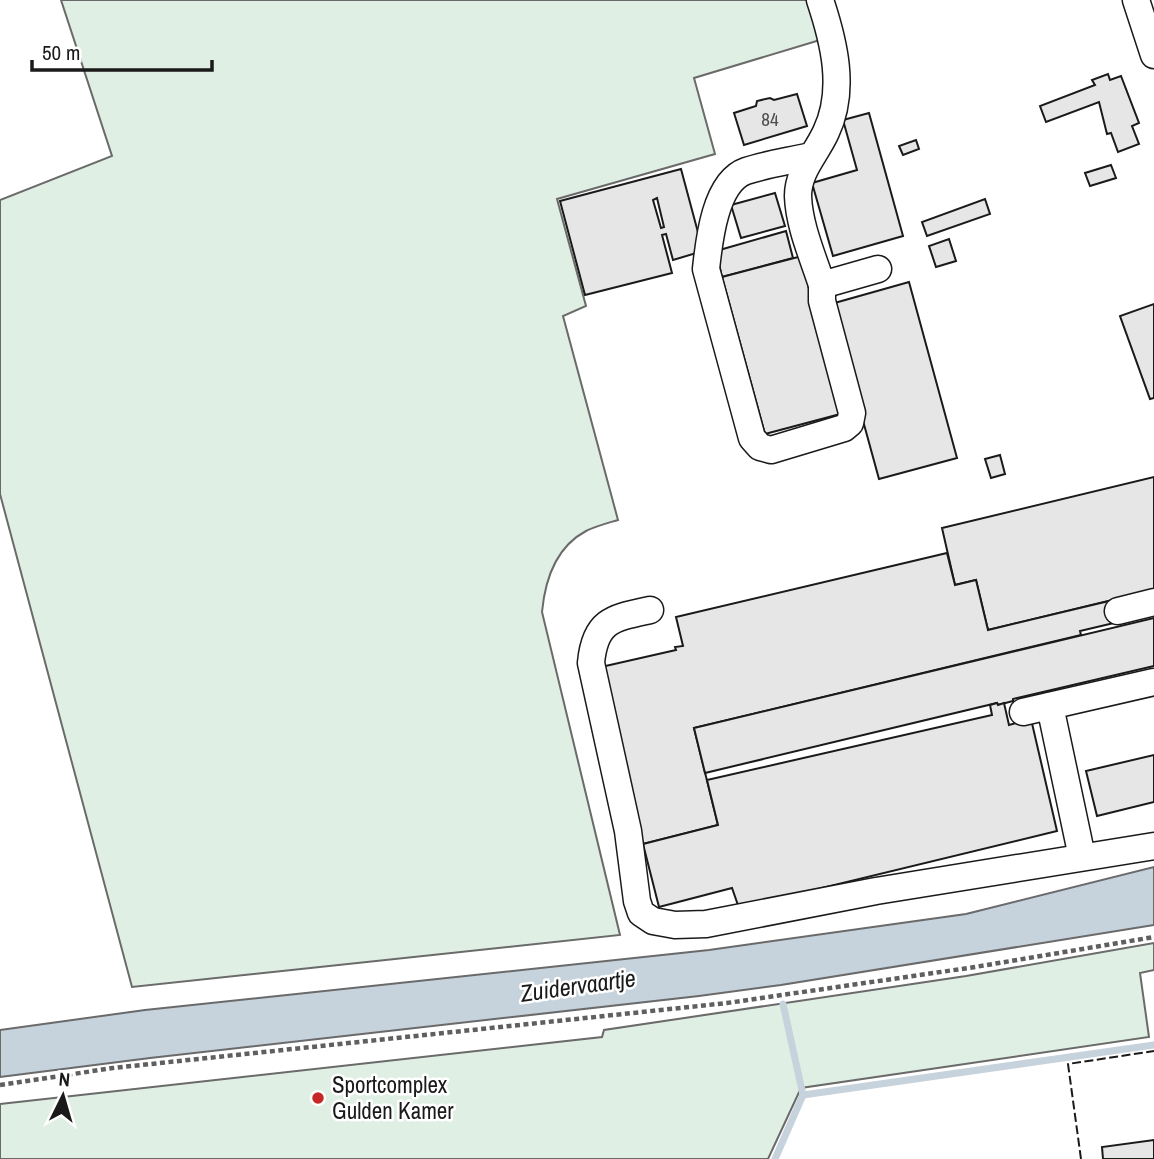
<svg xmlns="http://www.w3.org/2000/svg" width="1154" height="1159" font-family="'Archivo Narrow',sans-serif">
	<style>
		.green { fill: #e0efe3; stroke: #6a6a6a; stroke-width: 2 }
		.water { fill: #c6d2dc; stroke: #6a6a6a; stroke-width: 2 }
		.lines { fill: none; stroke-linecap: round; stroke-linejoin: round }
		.stream { stroke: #c6d2dc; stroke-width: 7 }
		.building { fill: #e6e6e6; stroke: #1a1a1a; stroke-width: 2; fill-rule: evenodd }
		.minor-casing { stroke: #1a1a1a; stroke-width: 29 }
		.path { stroke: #5f5f5f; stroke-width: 4.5; stroke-dasharray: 5 3.5; stroke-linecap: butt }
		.minor { stroke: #fff; stroke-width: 26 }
		.fence { stroke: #1a1a1a; stroke-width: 2; stroke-dasharray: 9 3.5; stroke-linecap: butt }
		.poi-dot { fill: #c62828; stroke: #fff; stroke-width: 2.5 }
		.labels { text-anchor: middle; stroke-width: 5; stroke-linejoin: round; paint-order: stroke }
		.number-label { font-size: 19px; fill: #4d4d4d }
		.poi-label { font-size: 23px; fill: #1a1a1a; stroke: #fff; text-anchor: start }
		.water-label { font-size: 24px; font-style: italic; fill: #1a1a1a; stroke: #fff }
	</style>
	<rect width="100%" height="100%" fill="#fff"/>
	<g class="green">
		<path d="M61 0H811L820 40 694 78 715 154 557 199 586 306 563 316 618 520C608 523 596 526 586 531 556 547 545 580 542 612L620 935 132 987 0 494V200L112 156Z"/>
		<polygon points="1154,943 1154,970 1140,973 1149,1037 801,1088 768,1159 0,1159 0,1104 602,1037 604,1030 966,976"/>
	</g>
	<polygon class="water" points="1154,867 1154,925 781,985 699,996 150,1058 0,1077 0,1030 145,1010 709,950 966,914"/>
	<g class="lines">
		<g class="stream">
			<polyline points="783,1004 803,1095 1154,1045"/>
			<polyline points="775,1159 803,1095"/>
		</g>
	</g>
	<g class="building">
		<polygon points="1108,74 1110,80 1121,76 1139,123 1132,126 1139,144 1118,152 1111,133 1107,134 1099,102 1046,122 1040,106 1095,85 1092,80"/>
		<polygon points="797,94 807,126 744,145 734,113 756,106 757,101 770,98 774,100"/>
		<polygon points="869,113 903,236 833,256 812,183 857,170 843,120"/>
		<polygon points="916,140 919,149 903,155 899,146"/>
		<polygon points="1111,165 1116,178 1090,186 1085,173"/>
		<path d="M681 169 703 251 673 260 666 234 662 235 672 273 585 295 560 201ZM657 198 664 227 661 228 653 200Z"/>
		<polygon points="775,193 785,226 741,238 731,205"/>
		<polygon points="985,199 990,214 927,236 922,222"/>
		<polygon points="786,231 793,258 722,277 716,251"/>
		<polygon points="949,239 956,261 936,267 929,246"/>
		<polygon points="802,256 844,413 765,434 722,277"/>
		<polygon points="909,282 957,458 879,479 831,304"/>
		<polygon points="1154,304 1154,398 1150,399 1120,316"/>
		<polygon points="1000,455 1005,474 991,478 985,459"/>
		<polygon points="1154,477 1154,590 988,630 976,580 955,585 942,528"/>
		<polygon points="947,553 955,585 976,580 988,630 1109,601 1114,623 1080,631 1081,635 694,728 718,825 643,844 601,667 676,650 675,647 683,646 676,617"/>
		<polygon points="1154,618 1154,666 1013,699 1013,701 998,705 997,703 705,773 694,728"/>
		<polygon points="997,703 998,705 1004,703 1009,725 1031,719 1057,831 739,908 732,888 659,907 643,844 718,825 707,780 992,715 990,705"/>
		<polygon points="1154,755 1154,802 1097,816 1086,771"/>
		<polygon points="1154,1140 1154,1159 1103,1159 1102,1147"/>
	</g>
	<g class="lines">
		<defs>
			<g id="minor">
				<path d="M820 0C834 42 846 90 826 132 816 154 798 171 798 196 799 226 813 257 822 285L878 269"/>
				<polyline points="1136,0 1154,55"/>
				<path d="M811 156C790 161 767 164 746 171 715 182 709 241 706 269L752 438 760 447 771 450 844 428 850 423 852 413 822 301V285"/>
				<path d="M650 610C613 618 595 620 591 663L628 831 637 901 641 913 653 921 675 925 706 924 876 891 1154 846"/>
				<polyline points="1118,611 1154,602"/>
				<polyline points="1050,706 1082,857"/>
				<polyline points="1023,712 1154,682"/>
			</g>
		</defs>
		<use href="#minor" class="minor-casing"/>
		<polyline class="path" points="0,1085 113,1068 727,1003 975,967 1154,937"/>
		<use href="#minor" class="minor"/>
		<polyline class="fence" points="1081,1159 1068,1064 1154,1051"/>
	</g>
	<circle class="poi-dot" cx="318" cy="1098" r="7"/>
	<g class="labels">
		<g class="number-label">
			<text x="770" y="126">84</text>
		</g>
		<g class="poi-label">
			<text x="332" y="1093">Sportcomplex<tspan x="332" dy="26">Gulden Kamer</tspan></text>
		</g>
		<g class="water-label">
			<text transform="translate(578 986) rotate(-8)" y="8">Zuidervaartje</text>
		</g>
	</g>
	<g transform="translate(63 1096) rotate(5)" stroke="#ffffff" stroke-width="5" paint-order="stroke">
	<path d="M0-5L12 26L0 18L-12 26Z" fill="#1a1a1a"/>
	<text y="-10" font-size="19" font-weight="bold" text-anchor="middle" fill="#1a1a1a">N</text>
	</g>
	<path d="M32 60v10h180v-10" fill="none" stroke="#1a1a1a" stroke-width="3.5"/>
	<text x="42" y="60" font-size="21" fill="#1a1a1a" stroke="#ffffff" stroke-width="5" paint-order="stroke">50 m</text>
</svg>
